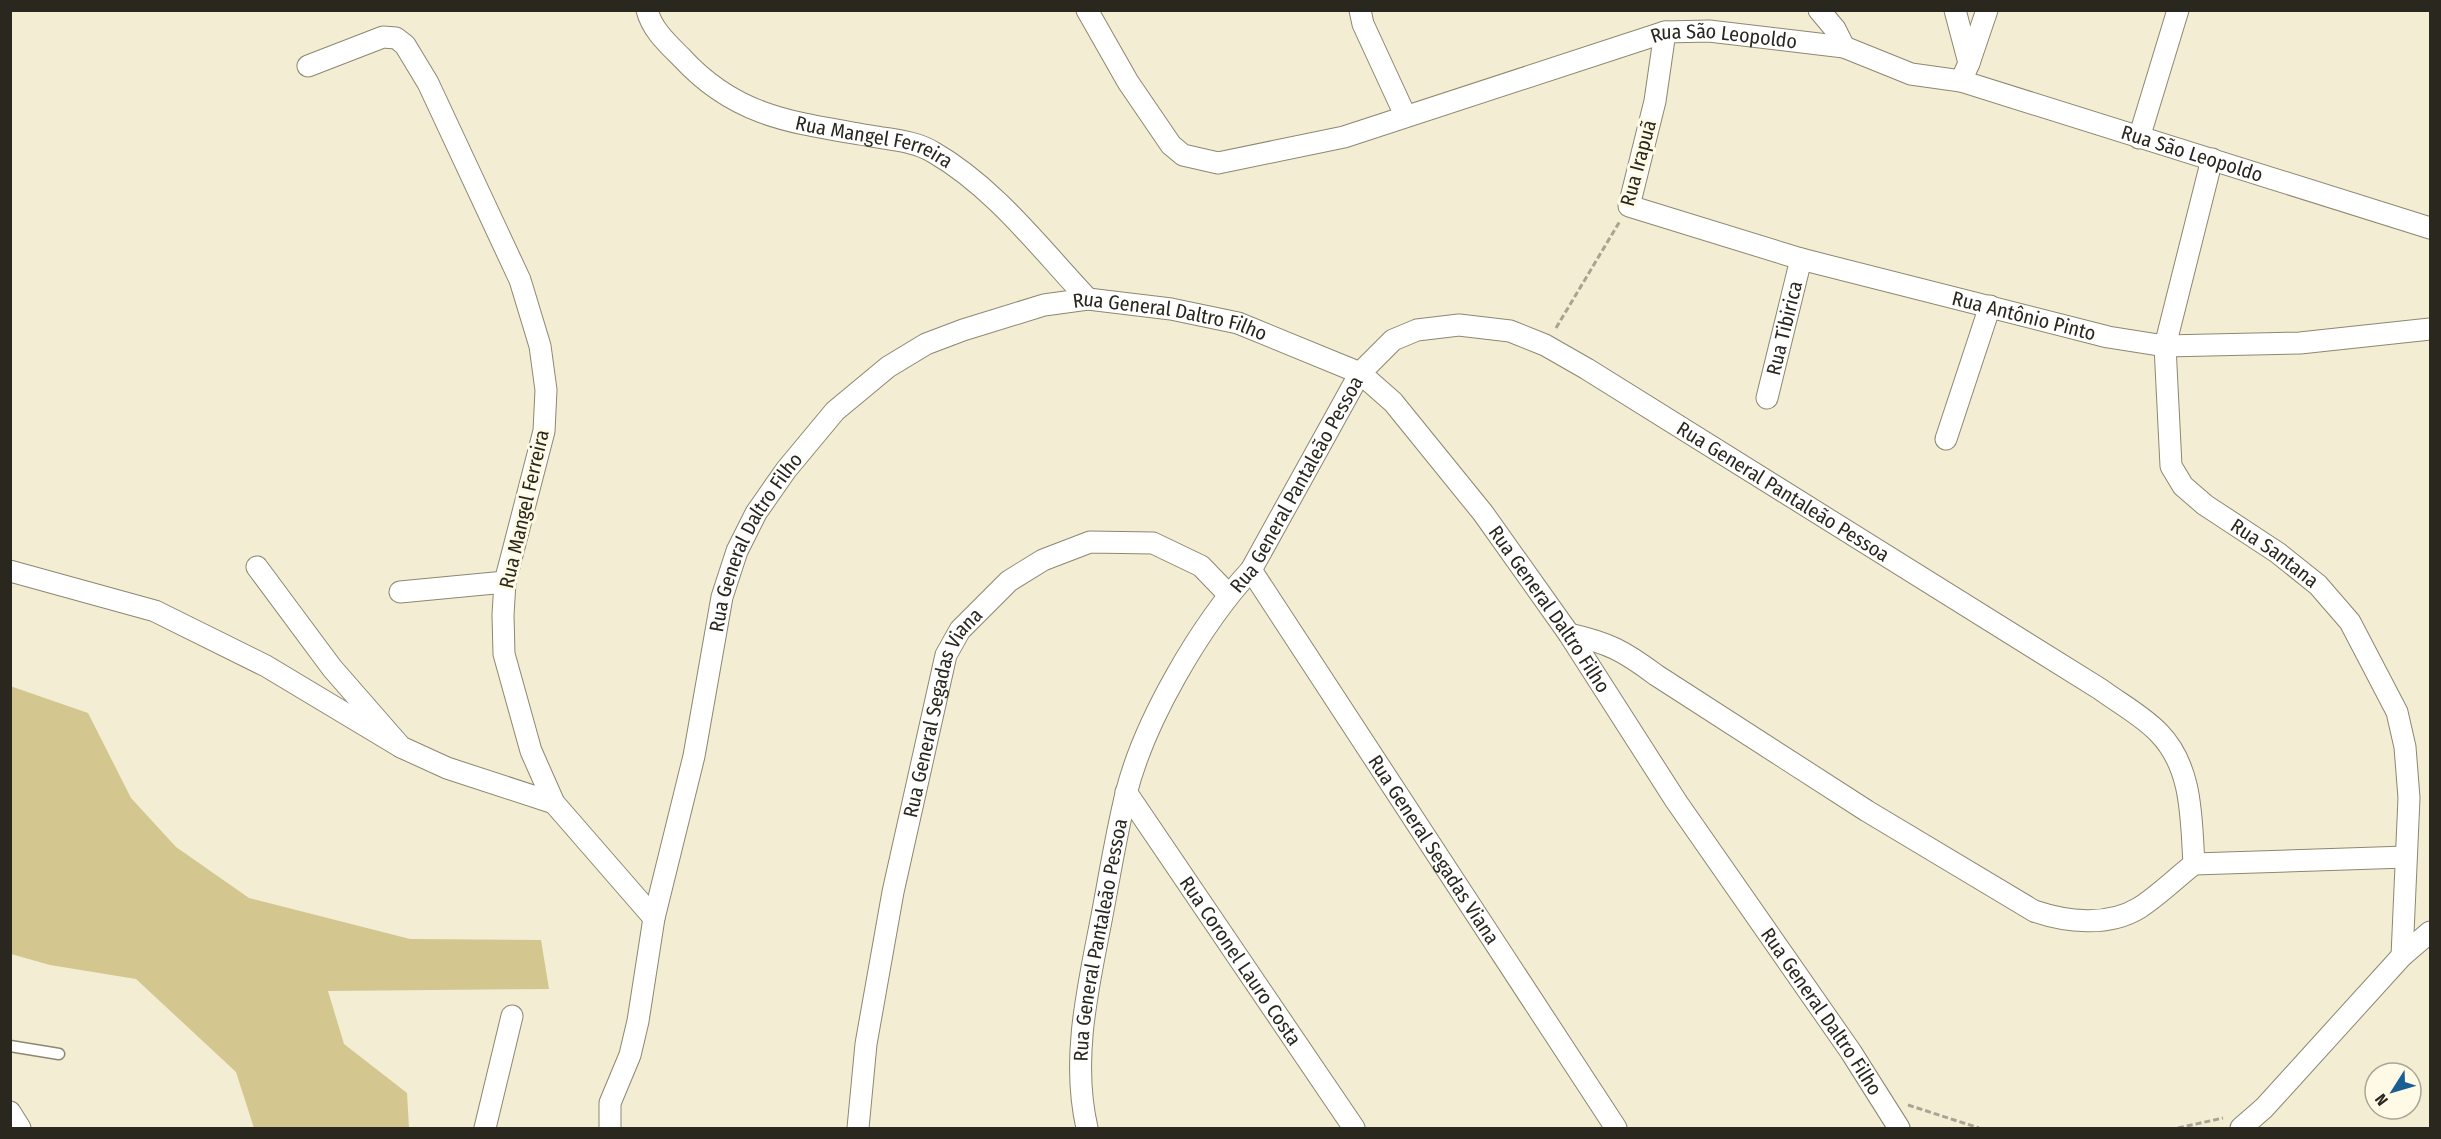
<svg xmlns="http://www.w3.org/2000/svg" width="2441" height="1139" font-family="'Fira Sans Condensed',sans-serif">
	<style>
		.green { fill: #d3c68f }
		.lines { fill: none; stroke-linecap: round; stroke-linejoin: round }
		.lane-casing { stroke: #8d8770; stroke-width: 13 }
		.street-casing { stroke: #8d8770; stroke-width: 23 }
		.path { stroke: #a8a491; stroke-width: 3; stroke-dasharray: 6 3; stroke-linecap: butt }
		.lane { stroke: #fff; stroke-width: 10 }
		.street { stroke: #fff; stroke-width: 21 }
		.labels { text-anchor: middle; stroke-width: 6; stroke-linejoin: round; paint-order: stroke }
		.street-label { font-size: 20px; fill: #29271e; stroke: #fefae5 }
	</style>
	<rect width="100%" height="100%" fill="#f2edd3"/>
	<polygon class="green" points="10,686 88,713 131,798 176,847 249,898 410,939 541,940 549,989 328,991 344,1044 407,1093 409,1128 254,1128 236,1072 136,979 50,965 11,954"/>
	<g class="lines">
		<defs>
			<polyline id="lane" points="10,1046 59,1054"/>
			<g id="street">
				<path id="s1" d="M647 10C652 30 668 44 682 58 737 118 796 123 871 136 892 140 915 141 933 152 994 187 1040 248 1088 299"/>
				<path id="s2" d="M1087 10 1128 82 1171 145 1183 155 1218 163 1344 137 1665 32 1709 31 1844 47 1911 74 1961 81 2430 228"/>
				<polyline points="1360,10 1363,24 1405,115"/>
				<polyline points="1819,10 1835,29 1844,47"/>
				<polyline points="1955,10 1969,63 1961,81"/>
				<path id="s3" d="M1665 32 1655 101 1629 206 1801 259 2108 337 2165 346 2300 343 2430 329"/>
				<polyline points="1969,63 1987,10"/>
				<polyline points="308,66 383,37 396,38 405,45 428,83 520,280 540,346 546,390 544,431 505,582 503,615 504,654 531,751 554,803 654,918"/>
				<polyline points="2139,138 2178,10"/>
				<path id="s4" d="M2212 159 2165 346 2171 466 2183 486 2205 505 2278 553 2318 585 2350 622 2397 712 2405 747 2409 798 2402 956"/>
				<path id="s5" d="M1767 398 1801 259"/>
				<polyline points="1946,439 1990,306"/>
				<polyline points="257,567 332,668 401,747 447,768 554,803"/>
				<path id="s6" d="M1251 570 1616 1128"/>
				<polyline points="10,571 155,611 266,666 401,747"/>
				<polyline points="400,592 505,582"/>
				<path id="s7" d="M1126 792 1354 1128"/>
				<polyline points="2194,864 2406,857"/>
				<polyline points="10,1112 20,1128"/>
				<polyline points="485,1128 512,1016"/>
				<path id="s8" d="M610 1128V1103L630 1055 638 1021 654 918 694 756 722 597 737 551 756 513 786 470 835 411 888 367 926 344 963 330 1044 305 1088 299 1171 309 1238 323 1360 373 1393 402 1483 513 1569 634 1676 801 1851 1052 1899 1128"/>
				<path id="s9" d="M858 1128 866 1044 893 892 946 655 960 630 1009 581 1043 560 1090 542 1153 543 1201 566 1229 595"/>
				<path id="s10" d="M1087 1128C1072 1063 1086 997 1099 931 1108 886 1115 839 1126 794 1144 721 1201 624 1251 570L1360 373 1393 340 1417 330 1459 325 1510 331 1545 345 1587 369 2100 689C2119 703 2143 716 2159 733 2193 768 2191 819 2194 864 2176 878 2158 896 2139 908 2108 927 2066 922 2034 911L1867 811 1656 675C1624 651 1609 643 1569 634"/>
				<polyline points="2241,1128 2264,1108 2402,956 2430,932"/>
			</g>
		</defs>
		<use href="#lane" class="lane-casing"/>
		<use href="#street" class="street-casing"/>
		<g class="path">
			<polyline points="1556,328 1620,221"/>
			<polyline points="1908,1105 1979,1128"/>
			<polyline points="2178,1128 2223,1118"/>
		</g>
		<use href="#lane" class="lane"/>
		<use href="#street" class="street"/>
	</g>
	<g class="labels">
		<g class="street-label">
			<text dy="7" stroke="none"><textPath href="#s2" startOffset="736">Rua São Leopoldo</textPath></text>
			<text dy="7" stroke="none"><textPath href="#s1" startOffset="274">Rua Mangel Ferreira</textPath></text>
			<text dy="7" stroke="none"><textPath href="#s2" startOffset="1222">Rua São Leopoldo</textPath></text>
			<text transform="translate(1638 163) rotate(-75)" y="7">Rua Irapuã</text>
			<text dy="7" stroke="none"><textPath href="#s3" startOffset="588">Rua Antônio Pinto</textPath></text>
			<text dy="7" stroke="none"><textPath href="#s8" startOffset="1130">Rua General Daltro Filho</textPath></text>
			<text dy="7" stroke="none"><textPath href="#s5" startOffset="72">Rua Tibirica</textPath></text>
			<text dy="7" stroke="none"><textPath href="#s10" startOffset="694">Rua General Pantaleão Pessoa</textPath></text>
			<text dy="7" stroke="none"><textPath href="#s10" startOffset="1306">Rua General Pantaleão Pessoa</textPath></text>
			<text transform="translate(524 509) rotate(-77)" y="7">Rua Mangel Ferreira</text>
			<text dy="7" stroke="none"><textPath href="#s8" startOffset="608">Rua General Daltro Filho</textPath></text>
			<text dy="7" stroke="none"><textPath href="#s4" startOffset="450">Rua Santana</textPath></text>
			<text dy="7" stroke="none"><textPath href="#s8" startOffset="1634">Rua General Daltro Filho</textPath></text>
			<text dy="7" stroke="none"><textPath href="#s9" startOffset="426">Rua General Segadas Viana</textPath></text>
			<text dy="7" stroke="none"><textPath href="#s6" startOffset="334">Rua General Segadas Viana</textPath></text>
			<text dy="7" stroke="none"><textPath href="#s10" startOffset="190">Rua General Pantaleão Pessoa</textPath></text>
			<text dy="7" stroke="none"><textPath href="#s7" startOffset="204">Rua Coronel Lauro Costa</textPath></text>
			<text dy="7" stroke="none"><textPath href="#s8" startOffset="2120">Rua General Daltro Filho</textPath></text>
		</g>
	</g>
	<rect width="2441" height="1139" fill="none" stroke="#29271e" stroke-width="24"/>
	<g transform="translate(2393 1091) rotate(233)"><circle r="28" fill="#fefae5" stroke="#a9a695" stroke-width="1.5"/>
	<path d="M0-4.5L10 22L0 15L-10 22Z" fill="#1a5f93"/>
	<text y="-9" font-size="16" font-weight="bold" text-anchor="middle" fill="#29271e">N</text>
	</g>
</svg>
